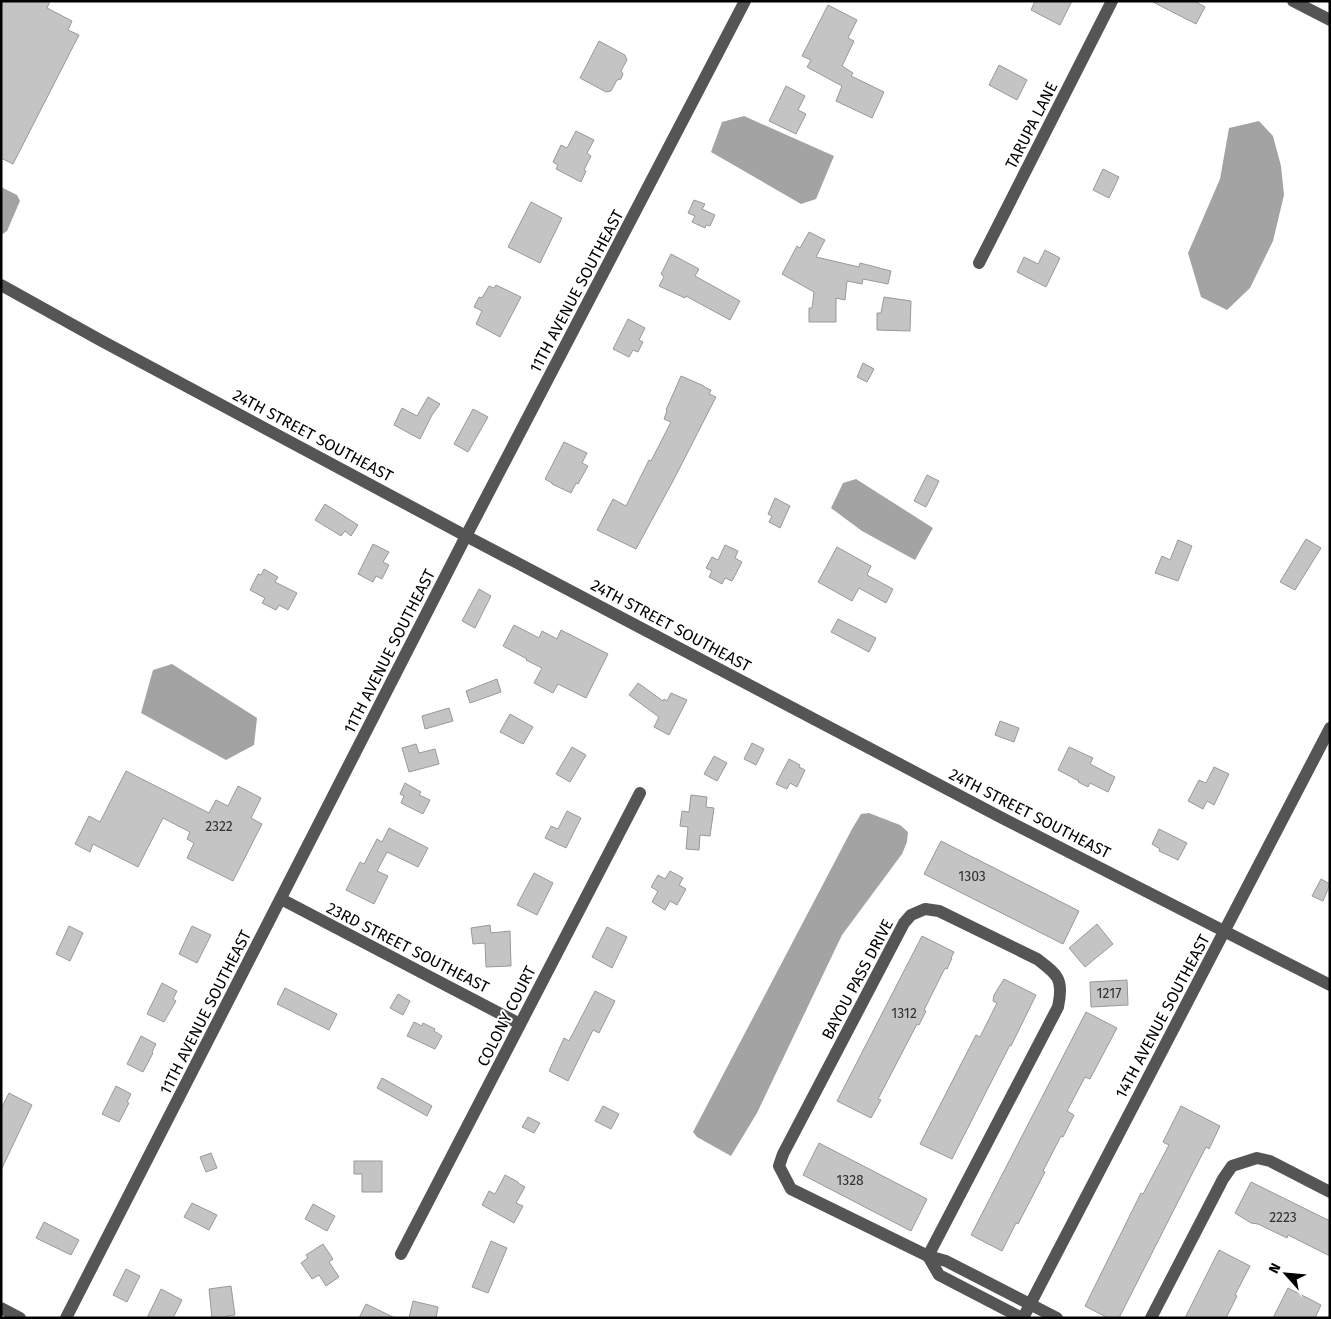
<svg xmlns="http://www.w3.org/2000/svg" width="1331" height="1319" font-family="'Fira Sans',sans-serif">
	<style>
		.water { fill: #a3a3a3 }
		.building { fill: #c4c4c4; stroke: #999 }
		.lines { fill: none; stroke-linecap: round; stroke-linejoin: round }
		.minor { stroke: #555; stroke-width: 12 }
		.labels { text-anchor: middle; stroke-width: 4; stroke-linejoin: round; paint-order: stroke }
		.number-label { font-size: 14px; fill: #313131 }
		.street-label { font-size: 16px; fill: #000; stroke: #fff }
	</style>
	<rect width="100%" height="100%" fill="#fff"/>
	<g class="water">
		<polygon points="744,116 834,156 816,199 801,204 711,152 722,122"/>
		<polygon points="1259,121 1273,136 1281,166 1284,195 1273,241 1250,288 1227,310 1201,297 1188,253 1220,179 1229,128"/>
		<polygon points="1,187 17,195 20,201 7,231 1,235"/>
		<polygon points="856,479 933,528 915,560 862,531 831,508 843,483"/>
		<polygon points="172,664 257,718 254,745 226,760 141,713 153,670"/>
		<polygon points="869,813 900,825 908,832 907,842 902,854 842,935 757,1113 731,1156 697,1137 693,1132 852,829 861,814"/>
	</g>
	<g class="building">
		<polygon points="1,1 50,1 47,8 72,21 68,30 79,35 13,164 1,158"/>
		<polygon points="1035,1 1072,1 1060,25 1031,10"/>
		<polygon points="1151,1 1194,1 1205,7 1196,24"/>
		<polygon points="828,5 857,20 848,38 854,41 842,66 853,73 851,76 884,92 872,118 836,101 842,86 807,67 811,60 802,56"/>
		<polygon points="599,41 625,55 627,60 621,71 623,74 621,79 617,80 611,91 606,92 580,78"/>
		<polygon points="999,65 1027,80 1017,100 989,85"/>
		<polygon points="786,86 805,96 798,110 806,114 796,134 769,121"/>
		<polygon points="576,131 594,140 587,153 591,156 584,170 586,171 581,182 556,169 558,165 553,162 561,145 567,148"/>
		<polygon points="1103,169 1119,177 1109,198 1093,190"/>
		<polygon points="694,200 705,204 702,209 715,215 710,226 706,225 705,228 692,222 695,216 688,213"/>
		<polygon points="531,202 562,218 540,263 508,247"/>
		<polygon points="809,232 825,240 816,257 859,267 860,263 891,271 888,284 863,279 862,284 847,281 845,300 836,298 836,322 809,322 809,308 812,308 814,292 782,274 797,246 800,248"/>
		<polygon points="1045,250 1060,258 1046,287 1017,272 1024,257 1038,264"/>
		<polygon points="671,254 699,269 695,276 740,301 730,320 686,296 685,298 659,286 664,277 661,274"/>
		<polygon points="496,285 521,297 500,337 476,324 482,311 474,307 479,297 482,298 489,286 494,288"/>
		<polygon points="884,297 911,301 910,331 877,330 877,313 881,313"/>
		<polygon points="628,319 645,328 639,340 643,342 638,352 633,350 629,357 613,349"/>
		<polygon points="863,363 874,369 867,382 857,377"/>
		<polygon points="681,376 704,386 704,387 711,390 709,394 716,397 673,481 636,549 597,530 613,499 626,506 649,460 651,461 671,422 664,419 667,411 666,410"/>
		<polygon points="428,397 440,404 432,415 420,439 394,425 402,408 417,416"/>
		<polygon points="473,409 488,417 468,452 454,444"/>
		<polygon points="564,442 587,453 582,463 588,466 578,484 576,483 571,493 552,484 552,483 545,479"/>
		<polygon points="927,475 939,481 926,507 914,501"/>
		<polygon points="775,498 790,506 780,528 769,522 772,516 768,514"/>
		<polygon points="325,504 358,525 351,536 345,531 341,536 315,520"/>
		<polygon points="1306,539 1321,548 1295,590 1280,582"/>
		<polygon points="1178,540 1192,546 1178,581 1155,573 1162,556 1170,560"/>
		<polygon points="373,544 389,552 383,562 389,565 382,579 376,576 373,582 358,574"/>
		<polygon points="725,545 738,551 735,558 742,562 732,581 725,578 722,584 709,577 712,571 706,568 712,557 718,560"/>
		<polygon points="837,547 871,566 867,575 893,589 886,603 859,588 852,601 818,582"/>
		<polygon points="264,569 278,577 275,582 297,593 288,610 279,605 276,610 262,603 265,598 250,590 258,574 261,575"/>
		<polygon points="479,589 491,596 475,628 462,621"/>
		<polygon points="838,619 876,638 869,652 831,632"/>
		<polygon points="514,625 539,638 542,631 557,639 561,630 608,654 586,698 558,684 553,693 534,683 542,668 526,660 527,659 503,646"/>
		<polygon points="497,679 501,692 470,703 466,691"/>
		<polygon points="638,683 663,701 664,699 667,701 671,693 687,700 669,735 654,727 659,717 629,695"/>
		<polygon points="449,708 453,721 425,729 422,716"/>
		<polygon points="510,714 533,727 523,744 500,732"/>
		<polygon points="1000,721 1019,728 1014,742 995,735"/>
		<polygon points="752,743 764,749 756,765 744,759"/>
		<polygon points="416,744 419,753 435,749 439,764 409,772 402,748"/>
		<polygon points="572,747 586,755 570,782 556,774"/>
		<polygon points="1069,747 1093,758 1090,764 1115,777 1108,792 1090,783 1088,787 1078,782 1079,781 1058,770"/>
		<polygon points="714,756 727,763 717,781 704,774"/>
		<polygon points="789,759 800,765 799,767 805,770 797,787 790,783 787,789 776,784"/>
		<polygon points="1214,767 1229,774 1214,805 1207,801 1203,809 1188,801 1199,780 1206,783"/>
		<polygon points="126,771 209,813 216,800 228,806 238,786 261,798 251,818 262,824 233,881 187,858 194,843 187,839 190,832 163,818 138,867 93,844 90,852 75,844 89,816 100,822"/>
		<polygon points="405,783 421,792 419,795 430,800 423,814 401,803 404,796 400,794"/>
		<polygon points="691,795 707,797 706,807 714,808 710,836 700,835 699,850 686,849 688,827 680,826 682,811 689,812"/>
		<polygon points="567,811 581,818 566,848 545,838 551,826 558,829"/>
		<polygon points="389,828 428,848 418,867 387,852 377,871 388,876 374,904 346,890 360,862 364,864 377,839 382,842"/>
		<polygon points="1159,829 1187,843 1178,860 1159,851 1160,849 1152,844"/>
		<polygon points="941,841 1079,911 1063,944 924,874"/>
		<polygon points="670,871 683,878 679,885 686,889 677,905 670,901 665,910 652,902 658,891 651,887 658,875 665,879"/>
		<polygon points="534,873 553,883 537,915 517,905"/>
		<polygon points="1321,879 1330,884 1323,901 1312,896"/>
		<polygon points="1097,924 1113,944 1085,967 1069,948"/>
		<polygon points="490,925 491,933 510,931 511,966 486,967 485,943 473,944 471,928"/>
		<polygon points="69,926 83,933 70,961 56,954"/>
		<polygon points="192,926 211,935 197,963 179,954"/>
		<polygon points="607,927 627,937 612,968 592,957"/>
		<polygon points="922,936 954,952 951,958 952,958 947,969 945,968 924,1010 926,1011 919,1025 917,1024 878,1099 881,1100 871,1118 837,1101"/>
		<polygon points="1004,979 1036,995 1011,1046 1010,1045 952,1159 920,1144 976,1035 980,1037 997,1003 993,1001 994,995"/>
		<polygon points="1127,980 1128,1005 1091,1007 1090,982"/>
		<polygon points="162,983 177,991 173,999 176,1001 164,1022 147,1014"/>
		<polygon points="285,988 337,1014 329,1030 277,1004"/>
		<polygon points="595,991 615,1001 599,1033 593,1030 568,1081 549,1071 564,1038 569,1041"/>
		<polygon points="398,994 410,1001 403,1015 390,1008"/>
		<polygon points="1086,1012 1117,1028 1090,1079 1085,1077 1067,1111 1074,1115 1063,1137 1061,1136 1043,1171 1045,1172 1018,1224 1016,1223 1002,1251 971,1235"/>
		<polygon points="414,1022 422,1026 423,1023 435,1029 434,1031 442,1036 435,1049 407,1036"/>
		<polygon points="141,1036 156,1044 152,1052 153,1053 143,1072 127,1064"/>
		<polygon points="382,1078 432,1106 427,1116 377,1088"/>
		<polygon points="116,1086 131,1094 127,1102 129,1103 119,1122 102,1114"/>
		<polygon points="9,1093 32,1105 1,1170 1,1109"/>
		<polygon points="603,1106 619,1114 611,1129 595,1121"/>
		<polygon points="1181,1106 1220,1126 1209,1149 1206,1147 1191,1176 1119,1318 1108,1318 1085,1306 1141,1193 1143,1194 1169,1145 1163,1142"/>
		<polygon points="528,1117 540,1123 534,1133 522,1127"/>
		<polygon points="819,1143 927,1199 911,1231 803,1175"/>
		<polygon points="211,1153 217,1168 206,1172 200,1157"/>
		<polygon points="354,1161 382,1161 382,1192 362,1192 362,1174 354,1174"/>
		<polygon points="505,1175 518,1182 518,1183 525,1187 516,1203 523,1206 514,1223 482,1205 489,1191 495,1194"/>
		<polygon points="1251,1182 1330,1221 1330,1256 1288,1235 1287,1238 1258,1224 1251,1223 1235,1213"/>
		<polygon points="192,1203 217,1215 209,1230 184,1217"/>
		<polygon points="313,1204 335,1216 327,1231 305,1219"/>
		<polygon points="44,1222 79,1240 71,1255 36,1238"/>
		<polygon points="491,1241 507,1248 488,1293 472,1287"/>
		<polygon points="323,1244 333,1259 329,1262 339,1277 326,1286 319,1275 312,1279 301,1263 308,1258 306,1255"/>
		<polygon points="1219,1250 1250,1266 1235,1295 1237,1296 1226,1318 1185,1318"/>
		<polygon points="126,1269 140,1276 127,1302 113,1295"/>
		<polygon points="231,1286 235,1315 227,1316 227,1318 212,1318 209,1289"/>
		<polygon points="1288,1288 1321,1305 1315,1318 1273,1318"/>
		<polygon points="161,1289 182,1300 173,1318 147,1318"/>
		<polygon points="413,1301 438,1307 436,1318 409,1318"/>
		<polygon points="366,1304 395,1318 359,1318"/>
	</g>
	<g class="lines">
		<g class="minor">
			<polyline points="1293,1 1330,20"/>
			<polyline points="979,263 1112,1"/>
			<polyline points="1,285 100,340 466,536 1004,819 1330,985"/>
			<polyline points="281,899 520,1024"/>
			<path d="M925 909 939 911 1037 959C1058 975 1064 979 1058 1007L928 1256 791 1189 779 1166 783 1154 904 923 911 915Z"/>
			<polyline points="401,1254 640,793"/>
			<polyline points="1,1308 20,1318"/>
			<polyline points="66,1318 466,536 745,1"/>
			<polyline points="1022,1318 939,1275 928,1256 946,1261 1057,1318"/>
			<polyline points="1023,1318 1330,728"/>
			<polyline points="1151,1318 1223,1179 1232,1166 1257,1158 1270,1161 1330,1192"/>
		</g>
	</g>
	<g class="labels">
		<g class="number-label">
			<text x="219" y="831">2322</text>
			<text x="972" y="881">1303</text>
			<text x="1109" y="998">1217</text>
			<text x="904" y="1018">1312</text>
			<text x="850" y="1185">1328</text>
			<text x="1283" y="1222">2223</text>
		</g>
		<g class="street-label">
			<text transform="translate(1031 125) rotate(-63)" y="6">TARUPA LANE</text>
			<text transform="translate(576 291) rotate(-62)" y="6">11TH AVENUE SOUTHEAST</text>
			<text transform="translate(313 435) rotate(28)" y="6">24TH STREET SOUTHEAST</text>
			<text transform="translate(671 625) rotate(28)" y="6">24TH STREET SOUTHEAST</text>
			<text transform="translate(389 651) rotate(-63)" y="6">11TH AVENUE SOUTHEAST</text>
			<text transform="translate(1030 813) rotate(27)" y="6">24TH STREET SOUTHEAST</text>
			<text transform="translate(408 947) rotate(27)" y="6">23RD STREET SOUTHEAST</text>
			<text transform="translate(857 979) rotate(-62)" y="6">BAYOU PASS DRIVE</text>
			<text transform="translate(205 1012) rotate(-63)" y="6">11TH AVENUE SOUTHEAST</text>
			<text transform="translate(506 1016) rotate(-63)" y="6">COLONY COURT</text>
			<text transform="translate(1162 1016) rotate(-62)" y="6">14TH AVENUE SOUTHEAST</text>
		</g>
	</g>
	<rect width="1331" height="1319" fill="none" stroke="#000000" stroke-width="5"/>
	<g transform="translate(1286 1274) rotate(297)" stroke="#ffffff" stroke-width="4" paint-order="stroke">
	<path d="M0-4L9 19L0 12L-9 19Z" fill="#000000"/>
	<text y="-8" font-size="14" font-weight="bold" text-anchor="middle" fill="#000000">N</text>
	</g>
</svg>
